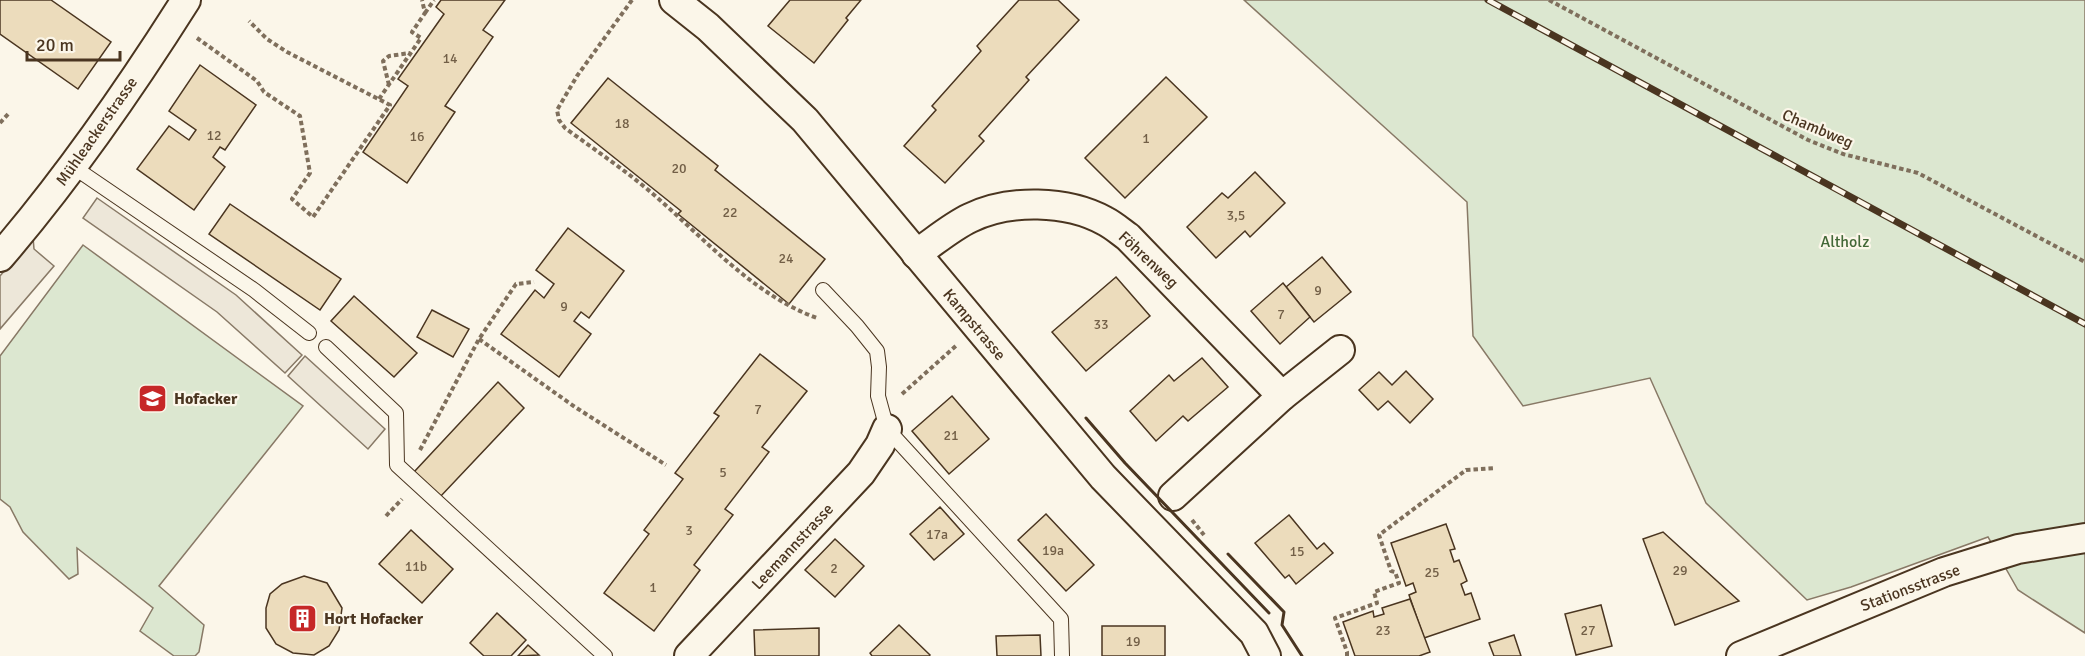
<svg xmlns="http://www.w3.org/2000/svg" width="2085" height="656" font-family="Signika,sans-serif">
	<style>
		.green { fill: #dce7d0; stroke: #887966; stroke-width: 1.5 }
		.parking { fill: #ede7d9; stroke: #887966; stroke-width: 1.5 }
		.building { fill: #ecdcbc; stroke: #4a3520; stroke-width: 1.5 }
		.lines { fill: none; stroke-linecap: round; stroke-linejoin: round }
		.lane-casing { stroke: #4a3520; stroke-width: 16 }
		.street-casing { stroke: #4a3520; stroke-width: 32 }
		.path { stroke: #7f6f5c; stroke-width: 4; stroke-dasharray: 4.5 3; stroke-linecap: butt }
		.lane { stroke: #fbf6e9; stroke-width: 14 }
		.street { stroke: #fbf6e9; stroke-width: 28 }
		.rail-casing { stroke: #4a3520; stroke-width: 7 }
		.rail { stroke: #fbf6e9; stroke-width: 4.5; stroke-dasharray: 14; stroke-linecap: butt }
		.wall { stroke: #4a3520; stroke-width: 3 }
		.labels { text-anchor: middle; stroke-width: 4.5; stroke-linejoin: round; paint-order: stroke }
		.number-label { font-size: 14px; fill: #725f47 }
		.street-label { font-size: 16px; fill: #4a3520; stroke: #fbf6e9 }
		.park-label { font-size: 16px; fill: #436837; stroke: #fbf6e9 }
		.poi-label { font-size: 16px; font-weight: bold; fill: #4a3520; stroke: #fbf6e9; text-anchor: start }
	</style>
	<rect width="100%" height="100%" fill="#fbf6e9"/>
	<g class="green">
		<polygon points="1244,0 2085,0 2085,633 2018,590 1988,537 1851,587 1807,600 1706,503 1650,378 1523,406 1473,336 1467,202"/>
		<polygon points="83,245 303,406 159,586 204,625 199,652 195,656 174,656 140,631 153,608 77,548 78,574 69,579 23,532 10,507 0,499 0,356"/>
	</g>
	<g class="parking">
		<polygon points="97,198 236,295 302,355 285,373 217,312 83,218"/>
		<polygon points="33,237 34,249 54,266 0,329 0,276"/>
		<polygon points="305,356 385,429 368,449 288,376"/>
	</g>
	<g class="building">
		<polygon points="0,0 51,0 111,42 78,89 0,34"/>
		<polygon points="441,0 505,0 483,30 493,37 445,106 455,112 407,183 363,152 408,86 398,79 444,14 436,7"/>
		<polygon points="790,0 861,0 846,18 848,20 814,63 768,26"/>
		<polygon points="1019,0 1058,0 1079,20 1026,77 1029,80 979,136 984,141 945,183 904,146 936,110 932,106 981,51 977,46"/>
		<polygon points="200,65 256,105 225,150 220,147 213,157 225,167 194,210 137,169 169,126 189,140 196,130 169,111"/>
		<polygon points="1166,77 1207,117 1125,198 1085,158"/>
		<polygon points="608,78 718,166 715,170 825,259 789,304 678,214 681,211 571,123"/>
		<polygon points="1255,172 1285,203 1250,237 1245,231 1216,258 1187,227 1222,193 1228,198"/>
		<polygon points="230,204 341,279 320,310 209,234"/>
		<polygon points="568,228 624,271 589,318 581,312 574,321 591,334 559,377 501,334 535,290 544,298 554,284 536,270"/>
		<polygon points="1322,257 1351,292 1314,322 1286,287"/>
		<polygon points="1116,277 1150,316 1086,371 1052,332"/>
		<polygon points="1283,283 1310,317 1280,344 1251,311"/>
		<polygon points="354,296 417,353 394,377 331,321"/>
		<polygon points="432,310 469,329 453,357 417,337"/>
		<polygon points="760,354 807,391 762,447 769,452 725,509 733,515 694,565 700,570 654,631 604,593 649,534 644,530 683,479 675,473 719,416 714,413"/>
		<polygon points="1202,358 1228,387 1188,421 1183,416 1156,441 1130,411 1169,375 1174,381"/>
		<polygon points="1406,371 1433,399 1410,423 1388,401 1378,410 1359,390 1379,372 1392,385"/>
		<polygon points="498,382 524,408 440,497 414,472"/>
		<polygon points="952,396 989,439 949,474 912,431"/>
		<polygon points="940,507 964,534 934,560 910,534"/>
		<polygon points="1046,514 1094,565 1066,591 1018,540"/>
		<polygon points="1289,515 1317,549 1324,543 1333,553 1296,584 1289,575 1285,578 1255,543"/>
		<polygon points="1446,524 1455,549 1450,550 1454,562 1459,560 1467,581 1461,584 1465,595 1471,593 1480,619 1424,638 1409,595 1416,592 1413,583 1406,586 1391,543"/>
		<polygon points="411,530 453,569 422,603 379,564"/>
		<polygon points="1663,532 1739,601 1675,625 1643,539"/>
		<polygon points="835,539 864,566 835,597 805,570"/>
		<polygon points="304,576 327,583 342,608 339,630 329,646 314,655 293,653 276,644 266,628 266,608 270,594 282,584"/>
		<polygon points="1410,599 1430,652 1419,656 1355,656 1343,622 1373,611 1374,617 1384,614 1382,608"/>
		<polygon points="1601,605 1612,646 1576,655 1565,614"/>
		<polygon points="497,613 526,640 511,656 484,656 470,643"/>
		<polygon points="899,625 930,655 929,656 872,656 870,653"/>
		<rect x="1102" y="626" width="63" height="30"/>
		<polygon points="819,628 819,656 755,656 754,630"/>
		<polygon points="1040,635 1041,656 997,656 996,636"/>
		<polygon points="1514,635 1521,656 1494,656 1489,643"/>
		<polygon points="528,645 539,655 518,656"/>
	</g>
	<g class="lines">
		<defs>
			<g id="lane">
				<polyline points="72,166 254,290 309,333"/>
				<polyline points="823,290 857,326 877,351 879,367 878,396 887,429 1061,619 1062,656"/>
				<polyline points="326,347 396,413 397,465 605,656"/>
			</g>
			<g id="street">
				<polyline points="674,0 708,27 805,120 1103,477 1254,633 1266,656"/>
				<path d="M916 254C934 242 951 227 970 218 1009 199 1067 200 1105 221 1113 225 1121 232 1128 237L1282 396 1340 350"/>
				<path d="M0 257C67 179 131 87 186 0"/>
				<polyline points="1173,496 1282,396"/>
				<polyline points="689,656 861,473 880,445 887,429"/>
				<polyline points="1741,656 1944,572 2018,549 2085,538"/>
			</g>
		</defs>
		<use href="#lane" class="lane-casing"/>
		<use href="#street" class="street-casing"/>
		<g class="path">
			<path d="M632 0 577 76 557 110 559 120 565 128C595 150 625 170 653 194 704 238 753 295 817 318"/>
			<polyline points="1549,0 1808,140 1843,154 1918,173 2085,262"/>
			<polyline points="425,13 434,0"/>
			<polyline points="197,38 257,81 264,92 300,116 310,173 292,199 313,217 390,105 287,52 267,39 249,21"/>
			<polyline points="389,85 383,61 389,56 410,53"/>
			<polyline points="379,99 421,38 412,32 425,13 422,0"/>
			<polyline points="0,123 9,113"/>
			<polyline points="479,339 575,407 666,465"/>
			<polyline points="902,394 957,345"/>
			<polyline points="420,450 479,339 516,284 534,282"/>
			<polyline points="386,516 402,499"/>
			<polyline points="1192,520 1204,535"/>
			<polyline points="1347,656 1347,652 1335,618 1377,603 1374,592 1399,583 1395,572 1391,571 1379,535 1466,470 1495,468"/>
		</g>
		<use href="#lane" class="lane"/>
		<use href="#street" class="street"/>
		<defs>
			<polyline id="rail" points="1488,0 2085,324"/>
		</defs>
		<use href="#rail" class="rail-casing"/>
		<use href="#rail" class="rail"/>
		<g class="wall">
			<polyline points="1086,418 1125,463 1269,613"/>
			<polyline points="1228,554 1284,612 1282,625 1302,656"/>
		</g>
	</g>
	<defs>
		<symbol id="school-square" viewBox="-11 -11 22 22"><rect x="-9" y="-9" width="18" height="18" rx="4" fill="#c62828" stroke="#fbf6e9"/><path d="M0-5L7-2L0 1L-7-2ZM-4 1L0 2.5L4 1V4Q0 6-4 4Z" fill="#fff"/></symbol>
		<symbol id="building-square" viewBox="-11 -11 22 22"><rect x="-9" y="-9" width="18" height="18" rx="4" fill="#c62828" stroke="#fbf6e9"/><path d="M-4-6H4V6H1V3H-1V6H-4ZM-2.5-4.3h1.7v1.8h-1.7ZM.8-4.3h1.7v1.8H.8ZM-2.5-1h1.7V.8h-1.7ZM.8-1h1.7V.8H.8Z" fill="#fff"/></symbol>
	</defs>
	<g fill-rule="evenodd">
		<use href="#school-square" x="136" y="382" width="33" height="33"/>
		<use href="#building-square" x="286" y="602" width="33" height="33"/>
	</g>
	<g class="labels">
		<g class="number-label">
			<text x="450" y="63">14</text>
			<text x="622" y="128">18</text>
			<text x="214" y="140">12</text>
			<text x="417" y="141">16</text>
			<text x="1146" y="143">1</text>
			<text x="679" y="173">20</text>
			<text x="730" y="217">22</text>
			<text x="1236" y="220">3,5</text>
			<text x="786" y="263">24</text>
			<text x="1318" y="295">9</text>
			<text x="564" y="311">9</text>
			<text x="1281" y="319">7</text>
			<text x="1101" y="329">33</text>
			<text x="758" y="414">7</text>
			<text x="951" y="440">21</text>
			<text x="723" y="477">5</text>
			<text x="689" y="535">3</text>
			<text x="937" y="539">17a</text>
			<text x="1053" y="555">19a</text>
			<text x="1297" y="556">15</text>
			<text x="416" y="571">11b</text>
			<text x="834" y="573">2</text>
			<text x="1680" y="575">29</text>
			<text x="1432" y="577">25</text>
			<text x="653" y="592">1</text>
			<text x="1383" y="635">23</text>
			<text x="1588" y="635">27</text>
			<text x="1133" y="646">19</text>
		</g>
		<g class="street-label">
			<text transform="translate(1818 128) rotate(23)" y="6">Chambweg</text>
			<text transform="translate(96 131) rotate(-55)" y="6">Mühleackerstrasse</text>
			<text transform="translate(1149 259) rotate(43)" y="6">Föhrenweg</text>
			<text transform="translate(975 324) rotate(50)" y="6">Kampstrasse</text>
			<text transform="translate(792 546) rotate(-47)" y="6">Leemannstrasse</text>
			<text transform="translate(1910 587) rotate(-21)" y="6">Stationsstrasse</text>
		</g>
		<g class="park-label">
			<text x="1845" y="247">Altholz</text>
		</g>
		<g class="poi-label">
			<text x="174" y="404">Hofacker</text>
			<text x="324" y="624">Hort Hofacker</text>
		</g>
	</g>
	<path d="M27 51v9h93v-9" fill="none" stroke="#4a3520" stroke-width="3"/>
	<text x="36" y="51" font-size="18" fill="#4a3520" stroke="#fbf6e9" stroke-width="4.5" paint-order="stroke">20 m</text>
</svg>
